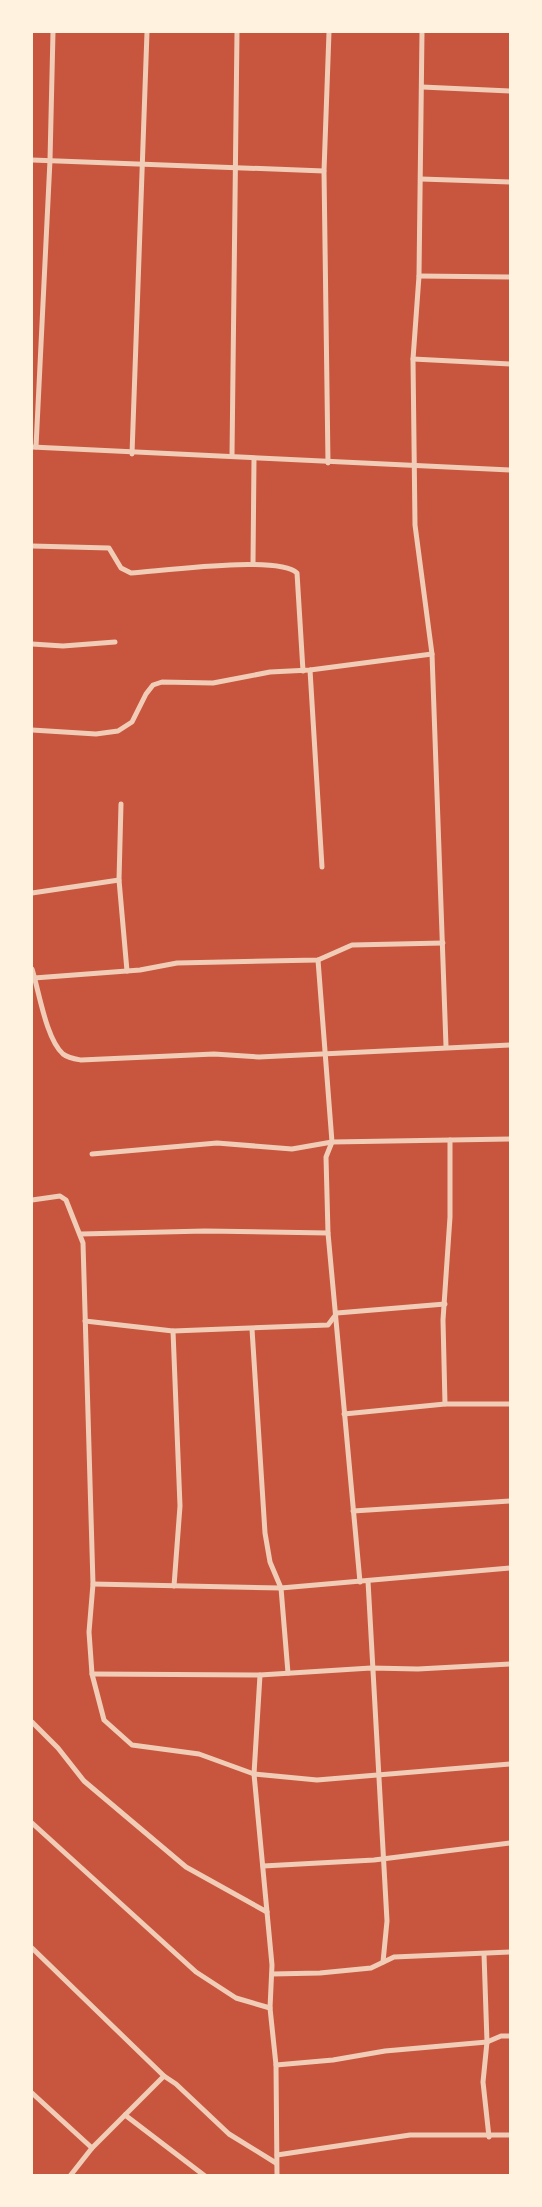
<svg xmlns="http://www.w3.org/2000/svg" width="542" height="2207" font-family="Raleway,sans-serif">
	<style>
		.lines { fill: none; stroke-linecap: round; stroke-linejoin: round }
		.minor { stroke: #f1ccb7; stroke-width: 5 }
	</style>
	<rect width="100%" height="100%" fill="#c8553d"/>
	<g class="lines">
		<g class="minor">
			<polyline points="422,32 419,276 413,359 415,525 432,654 446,1046"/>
			<polyline points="422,87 510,91"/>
			<polyline points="32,160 324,171"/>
			<polyline points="421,179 510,182"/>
			<polyline points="419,276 510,277"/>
			<polyline points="413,359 510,364"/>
			<polyline points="32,447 510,470"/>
			<polyline points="36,447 50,160 53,32"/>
			<polyline points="132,454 147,32"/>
			<polyline points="232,456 237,32"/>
			<polyline points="328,463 324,171 329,32"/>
			<path d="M32 546 109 548 121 568 131 573C162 571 277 555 297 573L303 671"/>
			<polyline points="253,564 254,459"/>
			<polyline points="32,644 63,646 115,642"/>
			<polyline points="310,670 322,867"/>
			<polyline points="32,730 96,734 118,731 132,722 146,694 153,685 162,682 213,683 270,672 310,670 432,654"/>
			<polyline points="121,804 119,880 127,971"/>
			<polyline points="32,893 119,880"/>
			<polyline points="318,960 332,1142 326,1157 328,1233 360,1582"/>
			<path d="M32 969C39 991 46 1039 63 1054 68 1058 75 1059 81 1060L214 1054 259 1057 510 1045"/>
			<polyline points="34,978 140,970 177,963 318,960 352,945 443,943"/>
			<polyline points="92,1154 217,1143 292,1149 332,1142 510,1139"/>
			<polyline points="32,1200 60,1196 66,1200 83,1243 93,1584 89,1632 92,1674 104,1720 132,1745 199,1754 254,1774 317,1780 510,1764"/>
			<polyline points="81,1234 205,1231 328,1233"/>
			<polyline points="85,1321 173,1331 328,1325 337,1313 445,1304"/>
			<polyline points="252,1329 265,1533 270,1562 281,1588 288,1673"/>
			<polyline points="173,1331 180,1506 174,1586"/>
			<polyline points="445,1404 443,1320 450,1217 450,1140"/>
			<polyline points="344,1414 445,1404 510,1404"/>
			<polyline points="353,1511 510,1501"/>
			<polyline points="368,1581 387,1921 383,1962"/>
			<polyline points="93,1584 281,1588 510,1568"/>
			<polyline points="92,1674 260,1675 371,1668 418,1669 510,1664"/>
			<polyline points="260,1675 254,1774 272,1965 270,2008 276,2065 277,2176"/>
			<polyline points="32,1722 58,1748 84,1781 186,1867 267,1912"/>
			<polyline points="32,1823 196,1972 236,1998 270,2008"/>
			<polyline points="263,1866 374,1860 510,1843"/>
			<polyline points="32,1948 164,2076"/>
			<polyline points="484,1954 487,2042 483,2082 489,2137"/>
			<polyline points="272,1974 320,1973 371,1968 394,1957 510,1952"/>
			<polyline points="276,2065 333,2060 385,2051 487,2042 501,2036 510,2036"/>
			<polyline points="32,2093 92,2148"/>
			<polyline points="125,2115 205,2176"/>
			<polyline points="277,2155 410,2135 510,2135"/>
			<polyline points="70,2176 92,2148 164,2076 176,2084 229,2134 276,2163"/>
		</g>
	</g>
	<rect width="542" height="2207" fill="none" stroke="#fff3e0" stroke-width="66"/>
</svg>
